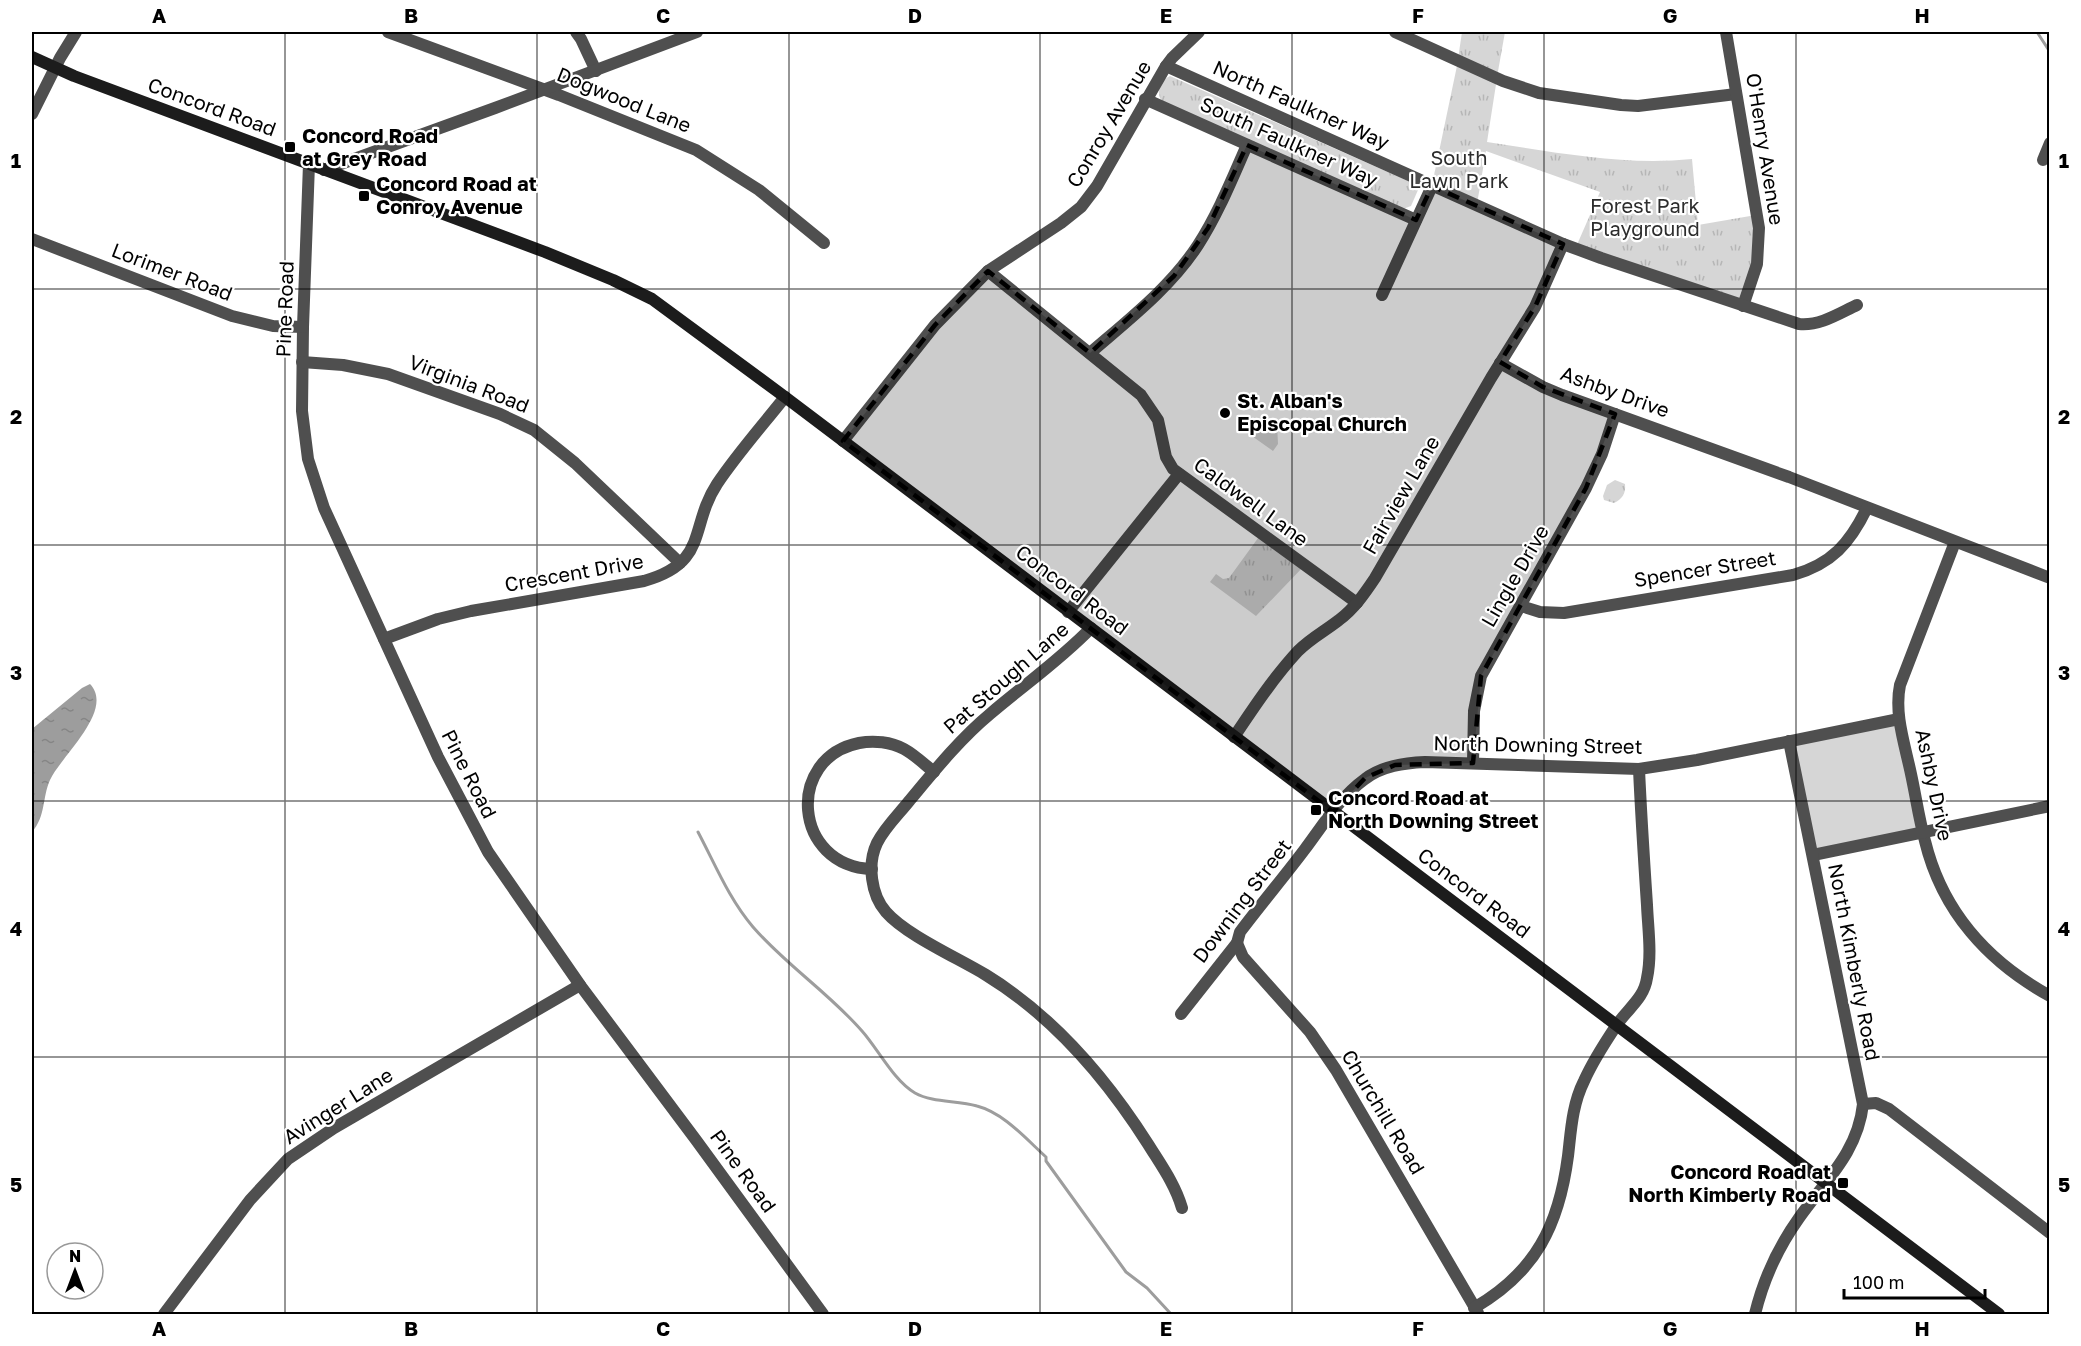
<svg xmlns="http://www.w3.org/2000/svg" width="2081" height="1346" font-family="'Golos Text',sans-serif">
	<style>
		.grass { fill: #d6d6d6 }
		.park { fill: url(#park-tufts) }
		.water { fill: url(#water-ripples) }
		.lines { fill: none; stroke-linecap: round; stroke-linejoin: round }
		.stream { stroke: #9d9d9d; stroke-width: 3 }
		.street { stroke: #4f4f4f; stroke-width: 12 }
		.secondary { stroke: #1c1c1c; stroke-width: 12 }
		.marked { fill: #000; fill-opacity: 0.2; stroke: #000; stroke-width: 4.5; stroke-dasharray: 12 8; stroke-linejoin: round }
		.grid { fill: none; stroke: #000; stroke-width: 1.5; stroke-opacity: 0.55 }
		.poi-dot { fill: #000; stroke: #fff; stroke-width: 2 }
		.labels { text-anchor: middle; stroke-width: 4.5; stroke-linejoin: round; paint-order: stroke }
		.street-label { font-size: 20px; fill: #000; stroke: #fff }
		.poi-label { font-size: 20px; font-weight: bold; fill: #000; stroke: #fff; text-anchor: start }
		.park-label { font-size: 20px; fill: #2d2d2d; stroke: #fff }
		.neatline { fill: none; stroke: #000; stroke-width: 2 }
		.grid-label { font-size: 20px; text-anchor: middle; font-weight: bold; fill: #000 }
	</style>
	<defs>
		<pattern id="park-tufts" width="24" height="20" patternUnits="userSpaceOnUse" patternTransform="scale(1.5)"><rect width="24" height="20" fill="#d6d6d6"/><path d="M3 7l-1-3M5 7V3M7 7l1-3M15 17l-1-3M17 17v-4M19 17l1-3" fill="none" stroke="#b6b6b6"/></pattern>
		<pattern id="water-ripples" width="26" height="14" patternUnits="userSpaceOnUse" patternTransform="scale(1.5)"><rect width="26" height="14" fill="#9d9d9d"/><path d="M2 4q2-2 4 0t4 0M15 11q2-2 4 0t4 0" fill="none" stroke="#858585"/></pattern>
	</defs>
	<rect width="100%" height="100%" fill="#fff"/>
	<polygon class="grass" points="1898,720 1922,831 1814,853 1791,742"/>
	<g class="park">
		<polygon points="1462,32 1505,32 1497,77 1458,59"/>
		<path d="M1458 61 1497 78 1487 142C1555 152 1623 166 1692 159L1698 225 1756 215 1759 240 1742 305 1576 247 1600 192 1486 151 1477 204 1432 185Z"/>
		<path d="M1170 76 1415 184 1418 190 1411 206 1403 209 1162 101C1155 92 1161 80 1170 76Z"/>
		<polygon points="1251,417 1261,425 1277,424 1278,444 1273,451 1242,429"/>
		<path d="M1615 480 1625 484C1626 494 1622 499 1614 503L1604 500 1603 496 1607 485Z"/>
		<polygon points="1261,534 1304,566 1256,616 1210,582 1216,574 1223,579 1229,578"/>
	</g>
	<path class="water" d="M90 684C115 710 61 756 50 780 42 798 46 816 32 832V729L82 688Z"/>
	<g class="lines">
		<g class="stream">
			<polyline points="2037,32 2050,52"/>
			<path d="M698 832C715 864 729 899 753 927 786 965 829 993 862 1031 878 1049 894 1081 915 1093 933 1103 957 1100 977 1106 1004 1113 1026 1139 1046 1157V1161L1126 1272 1147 1288 1171 1314"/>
		</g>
		<g class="street">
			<polyline points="388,32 559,95 696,150 759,190 824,243"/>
			<polyline points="576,32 581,39 596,71"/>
			<polyline points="1395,32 1503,81 1539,93 1621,105 1638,106 1736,94"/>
			<polyline points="1726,32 1759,228 1757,264 1743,306"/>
			<path d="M1166 66 1563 244 1601 258 1799 324C1820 326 1838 314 1857 305"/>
			<polyline points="1145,99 1416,220"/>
			<polyline points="32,114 60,58 76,32"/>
			<polyline points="2043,160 2050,143"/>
			<polyline points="309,164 303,327 302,411 308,459 324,508 438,757 488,852 580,985 696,1140 823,1314"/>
			<polyline points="324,170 495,108 697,32"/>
			<polyline points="32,239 232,316 273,326 303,327"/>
			<polyline points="988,271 1141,395 1158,420 1166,457 1173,469 1357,603"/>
			<polyline points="1382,295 1432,186"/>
			<path d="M1090 353C1128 320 1170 288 1198 245 1218 214 1232 179 1247 145"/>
			<polyline points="302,362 343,365 388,374 500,414 534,430 575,463 680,563"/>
			<polyline points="1500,363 1543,387 1562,395 1789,477 2050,578"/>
			<polyline points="843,441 935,325 988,271 1061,223 1081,207 1097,186 1166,66 1172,58 1199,32"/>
			<path d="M1955 542 1900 685C1894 714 1905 745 1911 774 1916 797 1919 819 1925 841 1942 911 1988 962 2050 996"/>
			<path d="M1521 606 1540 612 1564 613 1793 575C1832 564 1850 543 1867 508"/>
			<polyline points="1068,612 1179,474"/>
			<path d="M1091 628C1060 660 1024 685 990 714 960 739 935 770 910 800 899 814 885 827 877 843 867 864 871 895 886 912 906 935 958 958 986 975 1053 1016 1106 1078 1148 1144 1161 1165 1175 1184 1182 1208"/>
			<path d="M384 639 438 619 471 611 644 581C709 563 689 527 717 484 737 454 762 426 785 397"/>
			<path d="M1234 737C1254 707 1274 677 1298 651 1311 638 1325 631 1339 620 1354 609 1365 593 1375 578L1491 378 1535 307 1563 244"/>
			<polyline points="1473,763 1474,711 1481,676 1586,488 1602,454 1615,414"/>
			<polyline points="1813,855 2050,806"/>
			<path d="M872 869C793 866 785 758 859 743 874 740 891 742 904 749 915 755 924 764 934 772"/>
			<polyline points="1237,943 1243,957 1310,1032 1336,1070 1478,1313"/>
			<path d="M1181 1014 1237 943 1240 932C1261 904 1284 877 1305 849 1323 825 1340 797 1365 779 1382 766 1404 763 1425 762L1639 769 1697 760 1899 719"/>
			<polyline points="1863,1104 1876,1103 1889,1109 2050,1233"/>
			<path d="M1474 1308C1536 1272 1559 1225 1568 1156 1571 1131 1572 1105 1584 1081 1592 1063 1604 1044 1616 1026 1627 1009 1644 999 1647 978 1652 954 1648 929 1647 905 1644 860 1641 814 1639 769"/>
			<polyline points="164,1314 250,1200 288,1159 334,1128 580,985"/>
			<path d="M1755 1314C1763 1281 1779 1246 1799 1218 1825 1181 1858 1152 1863 1104L1789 741"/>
		</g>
		<polyline class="secondary" points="32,57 74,76 545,252 613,280 652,299 785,397 1999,1314"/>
	</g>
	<path class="marked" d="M1247 145 1416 220 1432 186 1563 244 1535 307 1500 362 1543 387 1615 414 1586 488 1481 676 1473 763 1395 765 1365 778 1333 812 843 441 935 325 988 271 1090 353 1174 276 1208 228Z"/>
	<path class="grid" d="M285 32V1314M537 32V1314M789 32V1314M1040 32V1314M1292 32V1314M1544 32V1314M1796 32V1314M32 289H2050M32 545H2050M32 801H2050M32 1057H2050"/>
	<g class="poi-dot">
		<rect x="284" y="141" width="12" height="12" rx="3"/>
		<rect x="358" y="190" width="12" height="12" rx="3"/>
		<circle cx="1225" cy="413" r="6"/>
		<rect x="1310" y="804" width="12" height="12" rx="3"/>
		<rect x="1837" y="1177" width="12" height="12" rx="3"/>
	</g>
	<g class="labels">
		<g class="street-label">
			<text transform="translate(624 100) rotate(22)" y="7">Dogwood Lane</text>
			<text transform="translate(1301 105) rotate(24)" y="7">North Faulkner Way</text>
			<text transform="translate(212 107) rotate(20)" y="7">Concord Road</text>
			<text transform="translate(1109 124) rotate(-59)" y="7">Conroy Avenue</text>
			<text transform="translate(1289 142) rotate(24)" y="7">South Faulkner Way</text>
			<text transform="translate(1765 149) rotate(81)" y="7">O'Henry Avenue</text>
			<text transform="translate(172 272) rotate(21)" y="7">Lorimer Road</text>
			<text transform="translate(285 309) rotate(-88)" y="7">Pine Road</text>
			<text transform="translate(469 384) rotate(21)" y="7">Virginia Road</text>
			<text transform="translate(1615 392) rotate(20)" y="7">Ashby Drive</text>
			<text transform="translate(1401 495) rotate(-60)" y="7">Fairview Lane</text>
			<text transform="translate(1251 502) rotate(36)" y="7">Caldwell Lane</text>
			<text transform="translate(1705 569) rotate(-9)" y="7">Spencer Street</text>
			<text transform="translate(574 573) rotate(-10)" y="7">Crescent Drive</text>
			<text transform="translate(1515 576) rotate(-60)" y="7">Lingle Drive</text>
			<text transform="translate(1072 590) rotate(37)" y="7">Concord Road</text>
			<text transform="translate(1006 678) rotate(-41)" y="7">Pat Stough Lane</text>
			<text transform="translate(1538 745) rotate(1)" y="7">North Downing Street</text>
			<text transform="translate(469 774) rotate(63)" y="7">Pine Road</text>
			<text transform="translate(1934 785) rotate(78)" y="7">Ashby Drive</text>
			<text transform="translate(1474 893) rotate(37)" y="7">Concord Road</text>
			<text transform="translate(1242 901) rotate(-53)" y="7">Downing Street</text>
			<text transform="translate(1854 962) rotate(79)" y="7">North Kimberly Road</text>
			<text transform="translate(338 1106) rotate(-32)" y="7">Avinger Lane</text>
			<text transform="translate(1383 1112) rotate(59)" y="7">Churchill Road</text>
			<text transform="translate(743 1171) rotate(54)" y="7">Pine Road</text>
		</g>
		<g class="poi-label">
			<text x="302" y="143">Concord Road<tspan x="302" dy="23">at Grey Road</tspan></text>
			<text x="376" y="191">Concord Road at<tspan x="376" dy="23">Conroy Avenue</tspan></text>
			<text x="1237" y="408">St. Alban's<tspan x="1237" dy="23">Episcopal Church</tspan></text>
			<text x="1328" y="805">Concord Road at<tspan x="1328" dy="23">North Downing Street</tspan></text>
			<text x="1831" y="1179" text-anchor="end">Concord Road at<tspan x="1831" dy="23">North Kimberly Road</tspan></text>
		</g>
		<g class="park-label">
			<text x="1459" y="165">South<tspan x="1459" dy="23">Lawn Park</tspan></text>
			<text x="1645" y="213">Forest Park<tspan x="1645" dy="23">Playground</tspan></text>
		</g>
	</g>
	<rect width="2081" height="1346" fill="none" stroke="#ffffff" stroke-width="66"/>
	<g transform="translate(75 1271)"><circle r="28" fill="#ffffff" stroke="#999999" stroke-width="1.5"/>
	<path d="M0-4.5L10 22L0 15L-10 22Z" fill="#000000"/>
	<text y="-9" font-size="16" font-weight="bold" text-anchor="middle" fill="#000000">N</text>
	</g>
	<path d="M1844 1289v9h141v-9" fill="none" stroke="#000000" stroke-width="3"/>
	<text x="1853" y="1289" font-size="18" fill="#000000" stroke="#ffffff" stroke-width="4.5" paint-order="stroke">100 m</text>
	<rect x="33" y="33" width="2015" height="1280" class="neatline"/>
	<g class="grid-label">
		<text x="159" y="23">A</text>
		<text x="411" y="23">B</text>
		<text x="663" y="23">C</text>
		<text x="915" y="23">D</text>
		<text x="1166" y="23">E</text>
		<text x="1418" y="23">F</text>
		<text x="1670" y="23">G</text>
		<text x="1922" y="23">H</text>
		<text x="16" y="168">1</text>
		<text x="2064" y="168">1</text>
		<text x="16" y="424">2</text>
		<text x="2064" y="424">2</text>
		<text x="16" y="680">3</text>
		<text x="2064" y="680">3</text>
		<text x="16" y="936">4</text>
		<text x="2064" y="936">4</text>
		<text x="16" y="1192">5</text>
		<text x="2064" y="1192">5</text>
		<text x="159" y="1336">A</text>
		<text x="411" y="1336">B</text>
		<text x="663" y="1336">C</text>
		<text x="915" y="1336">D</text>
		<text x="1166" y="1336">E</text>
		<text x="1418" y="1336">F</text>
		<text x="1670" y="1336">G</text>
		<text x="1922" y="1336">H</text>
	</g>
</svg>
